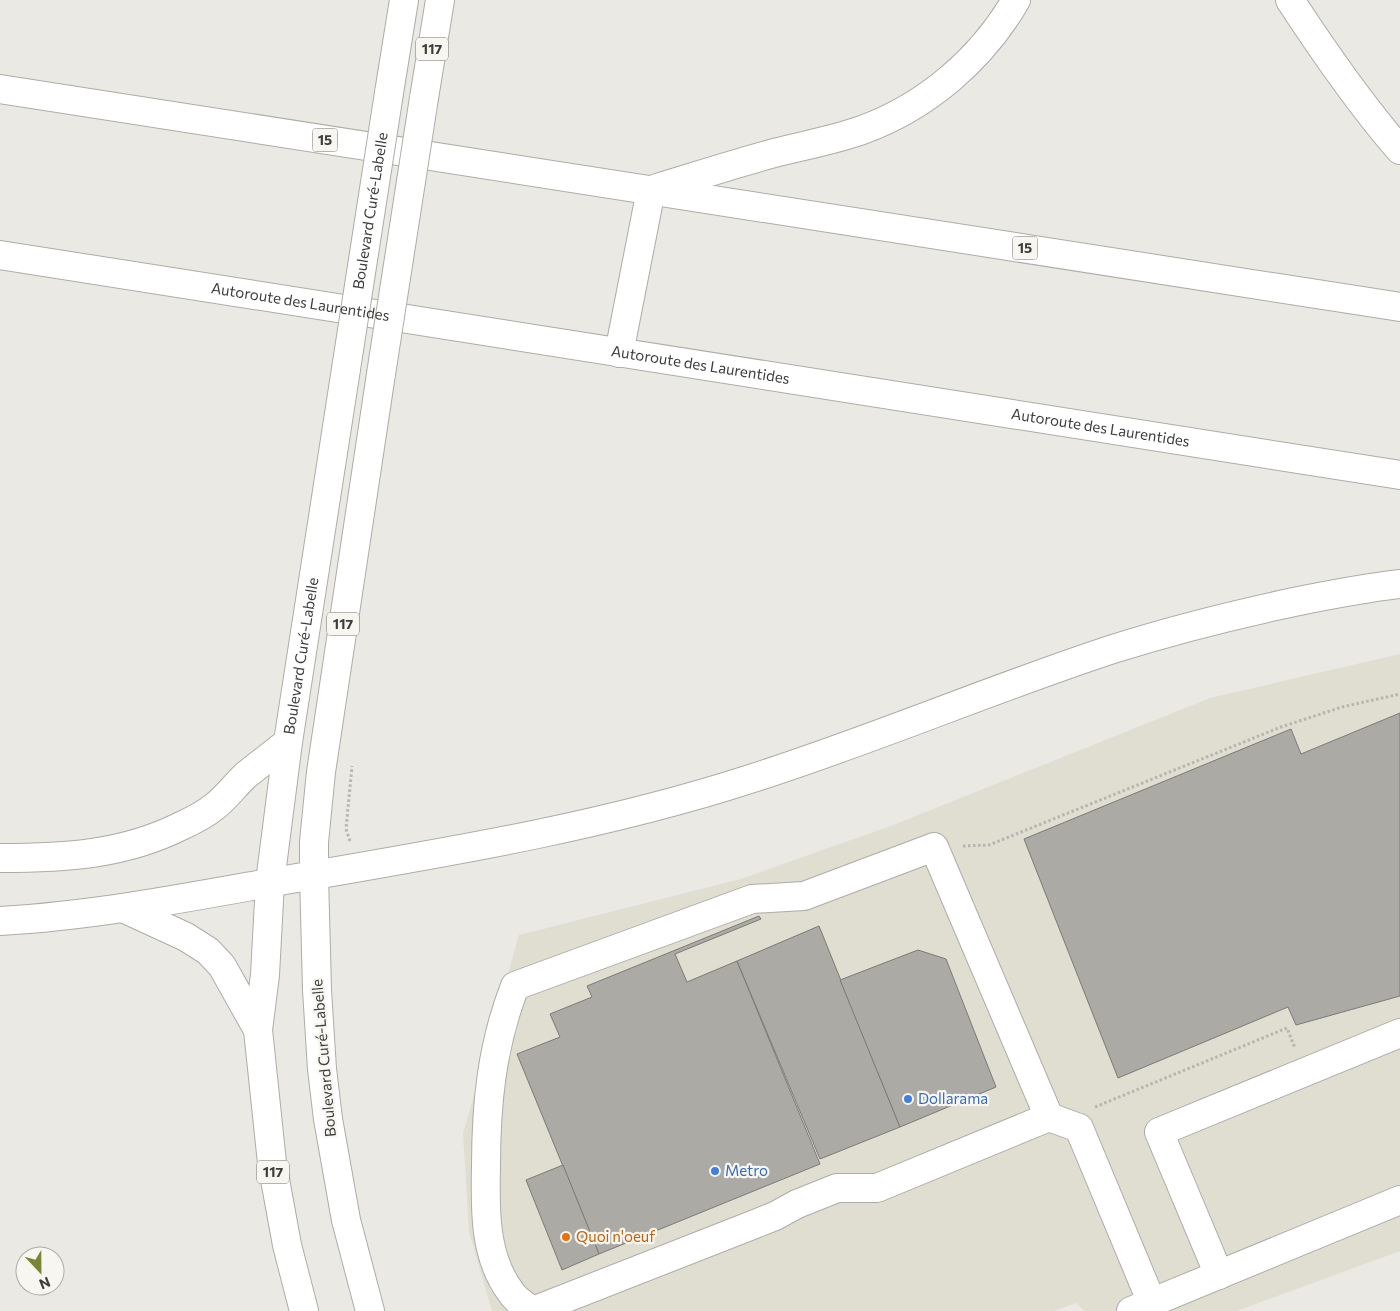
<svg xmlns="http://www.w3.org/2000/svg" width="1400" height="1311" font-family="Commissioner,sans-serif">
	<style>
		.built { fill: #e0ded1 }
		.building { fill: #abaaa5; stroke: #7b7a75 }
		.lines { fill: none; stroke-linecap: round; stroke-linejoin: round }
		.minor-casing { stroke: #adaca7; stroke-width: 30 }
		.major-casing { stroke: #adaca7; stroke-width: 30 }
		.highway-casing { stroke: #adaca7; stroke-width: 30 }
		.path { stroke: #b6b5b0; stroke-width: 3; stroke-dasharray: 2.5 2.5; stroke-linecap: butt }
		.minor { stroke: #fff; stroke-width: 28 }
		.major { stroke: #fff; stroke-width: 28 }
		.highway { stroke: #fff; stroke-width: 28 }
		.major-bridge-casing { stroke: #adaca7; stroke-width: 30; stroke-linecap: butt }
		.major-bridge { stroke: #fff; stroke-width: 28 }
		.shop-dot { fill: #3f7fe0; stroke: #f7f6f1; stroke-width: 2 }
		.food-dot { fill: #e8710a; stroke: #f7f6f1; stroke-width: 2 }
		.labels { text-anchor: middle; stroke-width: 4.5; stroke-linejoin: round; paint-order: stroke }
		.shield { fill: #f7f6f1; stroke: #757472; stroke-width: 1 }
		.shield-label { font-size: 14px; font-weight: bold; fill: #3d3d3b }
		.street-label { font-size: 15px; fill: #3d3d3b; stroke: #f7f6f1 }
		.shop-label { font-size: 15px; fill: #366cbe; stroke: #f7f6f1; text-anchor: start }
		.food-label { font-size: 15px; fill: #c56008; stroke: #f7f6f1; text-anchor: start }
	</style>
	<rect width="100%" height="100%" fill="#eae9e3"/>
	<polygon class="built" points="1400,654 1400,1251 1237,1311 1085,1311 1076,1303 1054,1311 492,1311 469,1232 463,1134 519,935 741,879 896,824 1210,698"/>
	<g class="building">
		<polygon points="1400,713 1400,996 1296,1025 1288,1007 1118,1078 1024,839 1291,729 1301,754"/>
		<polygon points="759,916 761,919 675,954 687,982 737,961 820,1164 599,1254 517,1054 560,1037 550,1014 592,997 587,986"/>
		<polygon points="819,926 900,1127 820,1159 737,961"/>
		<polygon points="918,950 946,959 996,1087 900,1127 840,980"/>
		<polygon points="563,1165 599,1254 562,1270 526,1180"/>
	</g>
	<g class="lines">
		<defs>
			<g id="minor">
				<polyline points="619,353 651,190"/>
				<path d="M1049 1117 934 847 804 896 752 899 515 986C492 1045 486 1103 486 1166 485 1208 484 1256 510 1291 515 1300 525 1305 533 1311L755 1224 775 1216 797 1204 837 1188H877L1049 1117 1079 1128 1152 1303"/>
				<polyline points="1219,1275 1159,1132 1400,1033"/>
				<polyline points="1131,1311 1400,1200"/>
			</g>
			<g id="major">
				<polyline points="389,93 404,0"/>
				<polyline points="424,98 440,0"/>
				<polyline points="123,908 186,937 208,951 222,966 258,1030"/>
				<path d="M0 921C106 915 209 893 314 875"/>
				<path id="s1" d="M304 1311 287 1245 272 1163 258 1030 265 975 270 882 288 742 346 369"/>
				<polyline points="370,1311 346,1220 328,1119 322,1069 317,990 314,875 314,842 321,772 381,374"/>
			</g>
			<g id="highway">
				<path d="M1290 0C1324 52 1359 103 1400 150"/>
				<polyline points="0,89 1400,307"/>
				<path d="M657 188C697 176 737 163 778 152 806 145 834 140 862 130 926 107 982 59 1016 0"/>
				<path id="s2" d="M0 255 1400 475"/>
				<path d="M0 858C64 858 123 855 181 826 192 821 204 815 214 807 226 798 235 785 246 775 260 764 274 753 288 742"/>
				<path d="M314 875C460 850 608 825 750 779 873 740 991 689 1113 649 1173 630 1233 615 1294 602 1329 595 1364 588 1400 584"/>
			</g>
		</defs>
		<use href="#minor" class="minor-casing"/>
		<use href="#major" class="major-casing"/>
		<use href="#highway" class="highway-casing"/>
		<g class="path">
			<polyline points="350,841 346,829 352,766"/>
			<polyline points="963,846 989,845 1281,727 1342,707 1400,694"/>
			<polyline points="1095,1107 1287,1028 1295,1048"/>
		</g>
		<use href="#minor" class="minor"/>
		<use href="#major" class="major"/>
		<use href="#highway" class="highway"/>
		<defs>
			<g id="major-bridge">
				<path id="s3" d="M346 369 389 93"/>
				<polyline points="381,374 424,98"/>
			</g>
		</defs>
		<use href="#major-bridge" class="major-bridge-casing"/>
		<use href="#major-bridge" class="major-bridge"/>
	</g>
	<g class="shop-dot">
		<circle cx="908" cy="1099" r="5"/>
		<circle cx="715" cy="1171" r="5"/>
	</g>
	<circle class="food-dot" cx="566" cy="1237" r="5"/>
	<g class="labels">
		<g class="shield">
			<rect x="416" y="37.5" width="32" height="23" rx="4"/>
			<rect x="312.5" y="128.5" width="25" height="23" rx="4"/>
			<rect x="1012.5" y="236.5" width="25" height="23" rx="4"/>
			<rect x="327" y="612.5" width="32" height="23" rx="4"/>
			<rect x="257" y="1160.5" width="32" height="23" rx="4"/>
		</g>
		<g class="shield-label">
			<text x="432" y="54">117</text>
			<text x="325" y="145">15</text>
			<text x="1025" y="253">15</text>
			<text x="343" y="629">117</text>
			<text x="273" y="1177">117</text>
		</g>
		<g class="street-label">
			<text dy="5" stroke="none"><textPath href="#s3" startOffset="160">Boulevard Curé-Labelle</textPath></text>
			<text dy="5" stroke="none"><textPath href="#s2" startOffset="304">Autoroute des Laurentides</textPath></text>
			<text dy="5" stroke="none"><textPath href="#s2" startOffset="709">Autoroute des Laurentides</textPath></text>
			<text dy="5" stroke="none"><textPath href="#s2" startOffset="1114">Autoroute des Laurentides</textPath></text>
			<text dy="5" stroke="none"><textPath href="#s1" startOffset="662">Boulevard Curé-Labelle</textPath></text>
			<text transform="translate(324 1058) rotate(-95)" y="5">Boulevard Curé-Labelle</text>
		</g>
		<g class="shop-label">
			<text x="918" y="1104">Dollarama</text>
			<text x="725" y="1176">Metro</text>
		</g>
		<g class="food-label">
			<text x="576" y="1242">Quoi n'oeuf</text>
		</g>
	</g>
	<g transform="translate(40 1271) rotate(158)"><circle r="24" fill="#f7f6f1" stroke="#adaca8"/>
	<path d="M0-4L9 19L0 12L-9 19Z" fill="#788533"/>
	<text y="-8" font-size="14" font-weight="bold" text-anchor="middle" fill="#3d3d3b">N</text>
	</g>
</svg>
